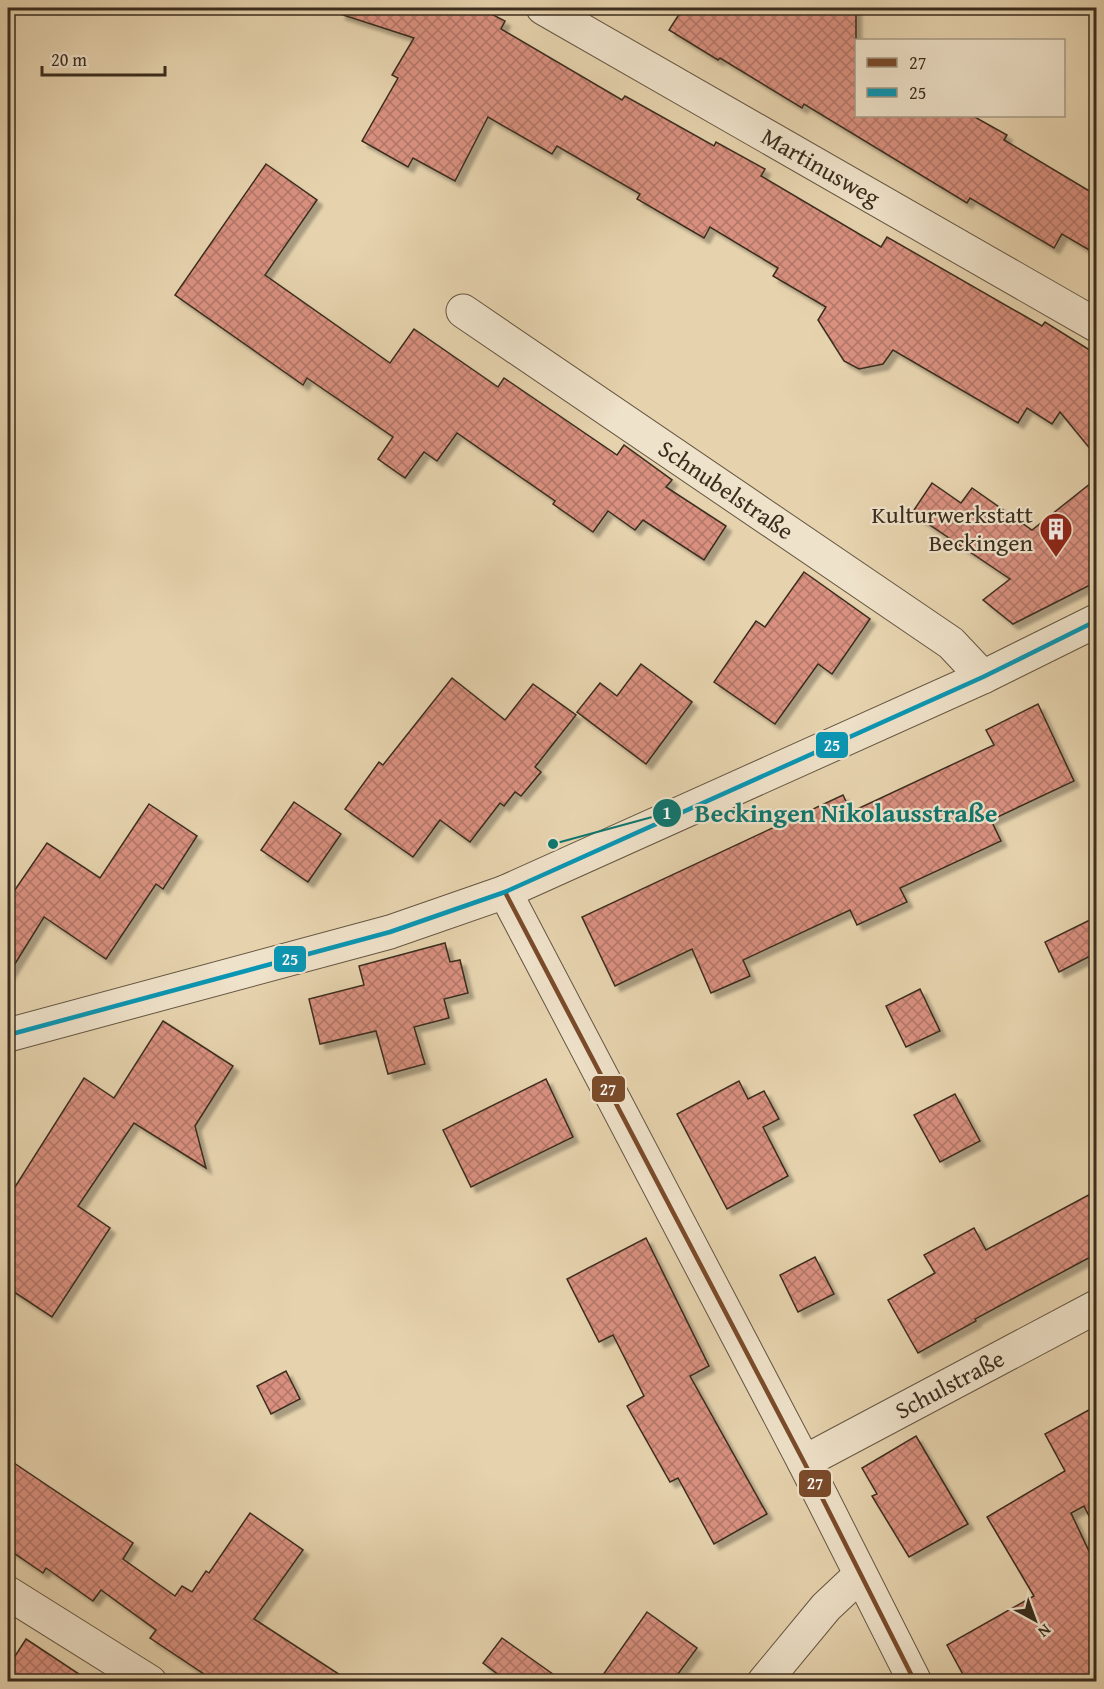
<svg xmlns="http://www.w3.org/2000/svg" width="1104" height="1689" font-family="'Gentium Book Plus',serif">
	<style>
		.building { fill: url(#building-cross-hatch); stroke: #3a2d1e; stroke-width: 1.5; filter: url(#shadow) }
		.lines { fill: none; stroke-linecap: round; stroke-linejoin: round }
		.street-casing { stroke: #655642; stroke-width: 35 }
		.street { stroke: #efe2ca; stroke-width: 33 }
		.bus-1-casing { stroke: #efe2ca; stroke-width: 9 }
		.bus-2-casing { stroke: #efe2ca; stroke-width: 9 }
		.bus-1 { stroke: #7a4b2a; stroke-width: 4.5 }
		.bus-2 { stroke: #0996b4; stroke-width: 4.5 }
		.labels { text-anchor: middle; stroke-width: 4.5; stroke-linejoin: round; paint-order: stroke }
		.street-label { font-size: 24px; fill: #3a2d1e; stroke: #efe2ca }
		.poi-label { font-size: 24px; fill: #3a2d1e; stroke: #efe2ca; text-anchor: end }
		.leader { fill: none; stroke: #0f766e; stroke-width: 2 }
		.callout-dot { fill: #0f766e; stroke: #efe2ca; stroke-width: 2 }
		.mark-label { font-size: 18px; text-anchor: middle; font-weight: bold; fill: #fff }
		.callout-label { font-size: 26px; text-anchor: middle; font-weight: bold; fill: #0f766e; stroke: #efe2ca; stroke-width: 4.5; stroke-linejoin: round; paint-order: stroke }
		.line-badge { stroke: #efe2ca; stroke-width: 2 }
		.badge-label { font-size: 16px; text-anchor: middle; font-weight: bold; fill: #fff }
	</style>
	<defs>
		<pattern id="building-cross-hatch" width="8" height="8" patternUnits="userSpaceOnUse" patternTransform="scale(1.5)"><rect width="8" height="8" fill="#d9907f"/><path d="M0 0l8 8M0 8l8-8" fill="none" stroke="#b17667"/></pattern>
		<filter id="shadow"><feDropShadow dx="5.5" dy="5.5" stdDeviation="1.5" flood-color="#0004"/></filter>
	</defs>
	<rect width="100%" height="100%" fill="#e6d3ae"/>
	<filter id="stains"><feTurbulence type="fractalNoise" baseFrequency=".00333" numOctaves="4"/><feColorMatrix values="0 0 0 0 .2 0 0 0 0 .09 0 0 0 0 .02 0 0 0 .5 -.17"/></filter>
	<radialGradient id="worn" r=".72"><stop offset=".6" stop-color="#630" stop-opacity="0"/><stop offset="1" stop-color="#630" stop-opacity=".3"/></radialGradient>
	<g class="building">
		<polygon points="341,8 480,8 505,21 501,29 622,100 625,96 714,146 716,142 765,169 761,176 881,247 887,237 1042,326 1045,322 1096,354 1096,456 1060,412 1052,424 1027,408 1018,423 893,350 883,364 859,369 844,361 818,320 826,307 773,276 778,268 710,227 704,238 637,199 640,194 557,146 552,154 488,117 455,181 413,158 408,167 362,141 398,78 392,75 414,38 340,14"/>
		<polygon points="683,8 856,8 856,116 973,116 1007,135 1004,140 1096,195 1096,254 1062,234 1054,248 970,198 967,203 804,104 802,108 720,58 718,60 669,30"/>
		<polygon points="266,164 317,200 265,275 390,363 414,329 498,387 504,378 617,455 624,445 672,480 666,487 726,526 704,560 643,520 635,530 608,511 593,532 553,504 555,501 457,433 437,461 424,452 405,478 378,459 393,437 307,378 303,385 175,295"/>
		<polygon points="1096,479 1096,582 1013,624 983,600 1010,579 912,513 932,483 961,503 972,488 1032,530"/>
		<polygon points="804,572 870,619 832,674 818,664 775,724 714,682 756,621 765,627"/>
		<polygon points="641,664 692,702 646,764 577,712 600,683 617,696"/>
		<polygon points="452,678 505,720 533,684 576,715 535,767 541,772 521,796 515,792 504,806 500,803 470,842 440,820 413,857 345,809 379,762 383,765"/>
		<polygon points="1038,704 1074,781 991,820 1001,841 900,888 907,902 857,925 850,910 743,960 750,976 711,993 692,949 615,986 582,917 843,795 851,812 994,745 986,730"/>
		<polygon points="294,802 341,834 308,882 261,850"/>
		<polygon points="149,804 197,836 163,889 156,884 106,959 44,917 8,975 8,900 47,843 100,878"/>
		<polygon points="1096,917 1096,953 1059,972 1045,942"/>
		<polygon points="445,943 450,962 460,960 468,993 444,999 449,1018 414,1027 425,1064 388,1074 376,1031 320,1044 309,999 364,985 359,966"/>
		<polygon points="920,989 940,1031 906,1047 886,1006"/>
		<polygon points="163,1021 233,1066 195,1126 206,1168 134,1123 78,1206 110,1228 52,1317 8,1288 8,1198 84,1078 114,1098"/>
		<polygon points="546,1079 573,1137 471,1187 443,1130"/>
		<polygon points="739,1081 748,1099 764,1091 779,1119 763,1127 788,1176 727,1209 677,1114"/>
		<polygon points="955,1094 980,1141 940,1162 914,1115"/>
		<polygon points="1096,1191 1096,1254 975,1319 976,1321 918,1353 888,1300 935,1273 924,1255 974,1228 986,1250"/>
		<polygon points="646,1238 709,1366 690,1376 767,1514 714,1544 678,1478 670,1482 627,1406 644,1396 613,1335 599,1342 567,1279"/>
		<polygon points="815,1257 834,1294 798,1312 780,1275"/>
		<polygon points="286,1371 300,1399 271,1414 257,1386"/>
		<polygon points="1096,1406 1096,1530 1084,1506 1071,1513 1096,1566 1096,1682 967,1682 947,1645 1034,1596 987,1517 1065,1471 1045,1434"/>
		<polygon points="916,1436 968,1524 909,1557 872,1496 877,1494 862,1468"/>
		<polygon points="8,1459 133,1543 123,1559 175,1596 182,1586 192,1592 206,1571 209,1573 250,1513 303,1550 254,1619 351,1682 216,1682 150,1638 156,1630 101,1590 93,1601 46,1568 43,1573 8,1549"/>
		<polygon points="647,1612 697,1648 672,1682 598,1682"/>
		<polygon points="502,1638 564,1682 508,1682 483,1663"/>
		<polygon points="26,1639 91,1682 8,1682 8,1667"/>
	</g>
	<g class="lines">
		<defs>
			<g id="street">
				<path id="s1" d="M543 8 1096 325"/>
				<path id="s2" d="M463 311 951 643 983 677"/>
				<polyline points="505,892 804,1462 915,1682"/>
				<polyline points="8,1035 390,932 505,892 983,677 1096,621"/>
				<path id="s3" d="M804 1462 1096 1307"/>
				<polyline points="8,1593 150,1682"/>
				<polyline points="764,1682 826,1607 860,1575"/>
			</g>
		</defs>
		<use href="#street" class="street-casing"/>
		<use href="#street" class="street"/>
		<defs>
			<polyline id="bus-1" points="505,892 804,1462 915,1682"/>
			<polyline id="bus-2" points="8,1035 390,932 505,892 983,677 1096,621"/>
		</defs>
		<use href="#bus-1" class="bus-1-casing"/>
		<use href="#bus-2" class="bus-2-casing"/>
		<use href="#bus-1" class="bus-1"/>
		<use href="#bus-2" class="bus-2"/>
	</g>
	<defs>
		<symbol id="building-pin" viewBox="-11 -11 22 30"><path d="M0 17L-7.5 6A9.5 9.5 0 1 1 7.5 6Z" fill="#8f2418" stroke="#efe2ca"/><path d="M-4-6H4V6H1V3H-1V6H-4ZM-2.5-4.3h1.7v1.8h-1.7ZM.8-4.3h1.7v1.8H.8ZM-2.5-1h1.7V.8h-1.7ZM.8-1h1.7V.8H.8Z" fill="#fff"/></symbol>
	</defs>
	<g fill-rule="evenodd">
		<use href="#building-pin" x="1037" y="510" width="38" height="52"/>
	</g>
	<g class="labels">
		<g class="street-label">
			<text dy="8" stroke="none"><textPath href="#s1" startOffset="320">Martinusweg</textPath></text>
			<text dy="8" stroke="none"><textPath href="#s2" startOffset="318">Schnubelstraße</textPath></text>
			<text dy="8" stroke="none"><textPath href="#s3" startOffset="165">Schulstraße</textPath></text>
		</g>
		<g class="poi-label">
			<text x="1033" y="523">Kulturwerkstatt<tspan x="1033" dy="28">Beckingen</tspan></text>
		</g>
	</g>
	<path class="leader" d="M553 844L667 813"/>
	<g class="callout-dot">
		<circle cx="553" cy="844" r="6"/>
		<circle cx="667" cy="813" r="15"/>
	</g>
	<g class="mark-label">
		<text x="667" y="819">1</text>
	</g>
	<g class="callout-label">
		<text x="846" y="822">Beckingen Nikolausstraße</text>
	</g>
	<g class="line-badge">
		<rect x="815" y="731" width="34" height="28" rx="6" fill="#0996b4"/>
		<rect x="273" y="945" width="34" height="28" rx="6" fill="#0996b4"/>
		<rect x="591" y="1075" width="35" height="28" rx="6" fill="#7a4b2a"/>
		<rect x="798" y="1469" width="34" height="29" rx="6" fill="#7a4b2a"/>
	</g>
	<g class="badge-label">
		<text x="832" y="751">25</text>
		<text x="290" y="965">25</text>
		<text x="608" y="1095">27</text>
		<text x="815" y="1489">27</text>
	</g>
	<rect width="1104" height="1689" fill="none" stroke="#e6d3ae" stroke-width="30"/>
	<rect x="9" y="9" width="1086" height="1671" fill="none" stroke="#3a2d1e" stroke-width="3"/>
	<rect x="15" y="15" width="1074" height="1659" fill="none" stroke="#3a2d1e" stroke-width="1.5"/>
	<rect x="855" y="39" width="210" height="78" fill="#efe2ca" stroke="#a79a85" stroke-width="1.5"/>
	<rect x="867" y="58" width="30" height="9" fill="#7a4b2a" stroke="#a79a85" stroke-width="1.5"/>
	<text x="909" y="69" font-size="18" fill="#3a2d1e">27</text>
	<rect x="867" y="88" width="30" height="9" fill="#0996b4" stroke="#a79a85" stroke-width="1.5"/>
	<text x="909" y="99" font-size="18" fill="#3a2d1e">25</text>
	<g transform="translate(1035 1620) rotate(139)" stroke="#efe2ca" stroke-width="4.5" paint-order="stroke">
	<path d="M0-4.5L10 22L0 15L-10 22Z" fill="#3a2d1e"/>
	<text y="-9" font-size="16" font-weight="bold" text-anchor="middle" fill="#3a2d1e">N</text>
	</g>
	<path d="M42 66v9h123v-9" fill="none" stroke="#3a2d1e" stroke-width="3"/>
	<text x="51" y="66" font-size="18" fill="#3a2d1e" stroke="#efe2ca" stroke-width="4.5" paint-order="stroke">20 m</text>
	<rect width="100%" height="100%" filter="url(#stains)"/>
	<rect width="100%" height="100%" fill="url(#worn)"/>
</svg>
